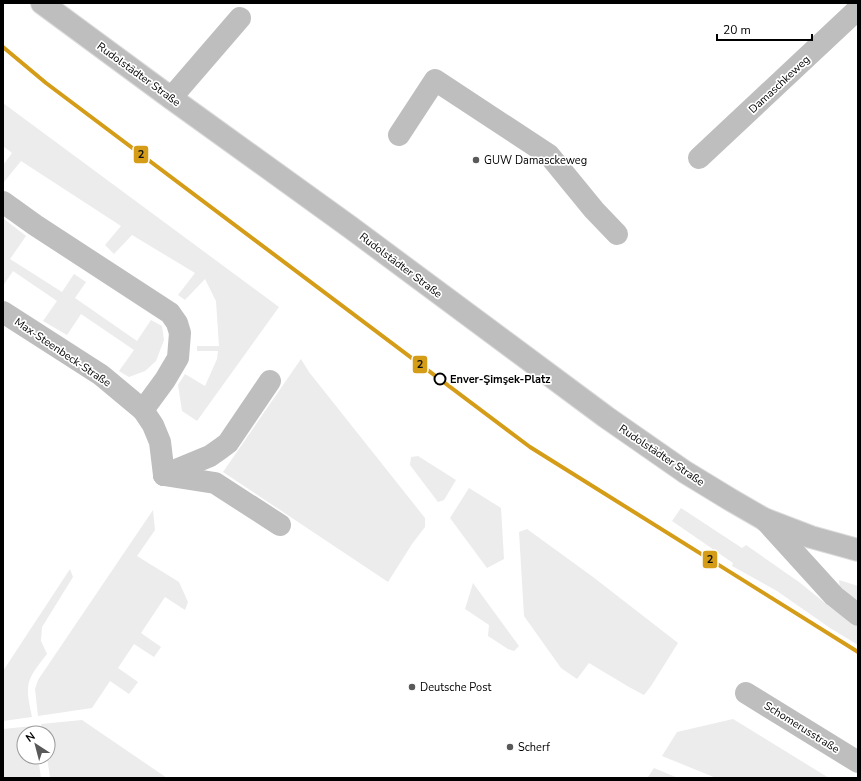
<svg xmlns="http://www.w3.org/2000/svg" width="861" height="781" font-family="'Nunito Sans',sans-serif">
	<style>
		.green { fill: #ececec }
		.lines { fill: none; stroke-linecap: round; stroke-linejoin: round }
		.major-casing { stroke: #dbdbdb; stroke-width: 24 }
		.minor { stroke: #bebebe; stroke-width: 22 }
		.major { stroke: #bebebe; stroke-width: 22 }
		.tram-1-casing { stroke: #fff; stroke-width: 7 }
		.tram-1 { stroke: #d49c17; stroke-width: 4 }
		.poi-dot { fill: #595959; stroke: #fff; stroke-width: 1.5 }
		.stop-dot { fill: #fff; stroke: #000; stroke-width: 2 }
		.labels { text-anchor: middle; stroke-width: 3.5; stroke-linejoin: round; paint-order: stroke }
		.street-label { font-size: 11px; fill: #000; stroke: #fff }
		.poi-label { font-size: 11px; fill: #000; stroke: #fff; text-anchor: start }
		.stop-label { font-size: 11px; font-weight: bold; fill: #000; stroke: #fff; text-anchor: start }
		.line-badge { stroke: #fff; stroke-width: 1.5 }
		.pale-badge-label { font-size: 11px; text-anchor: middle; font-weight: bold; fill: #111 }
	</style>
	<rect width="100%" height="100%" fill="#fff"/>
	<g class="green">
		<polygon points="3,103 279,307 197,421 182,411 178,385 185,374 205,386 217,359 218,351 197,351 197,346 219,346 216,301 205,279 185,300 178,295 195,273 132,235 114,254 105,245 121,226 21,161 4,182 3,181 3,165 12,153 3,146"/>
		<polygon points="4,219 26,236 10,259 62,292 74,274 86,282 75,298 137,341 151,320 162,326 164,340 156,361 145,371 129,377 119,371 134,350 81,314 67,335 43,321 57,301 13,271 3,286 3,221"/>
		<polygon points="301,359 309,372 425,518 425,527 412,544 388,582 223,472"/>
		<polygon points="418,456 456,480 444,500 438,502 410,465 411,457"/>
		<polygon points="469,488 501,508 504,559 487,568 450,518"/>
		<polygon points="681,508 742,548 746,545 799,582 830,607 858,627 858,645 830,628 777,591 732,566 733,563 672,521"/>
		<polygon points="153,510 155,530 137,556 179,582 188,602 185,610 165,597 141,633 161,647 154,657 134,644 118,668 138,682 129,694 110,681 92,708 38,716 35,689 38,680"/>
		<polygon points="527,529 593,577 678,643 651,686 644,695 629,687 589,663 577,679 561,668 524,616 519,532"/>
		<path d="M70 569 73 577 42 627 41 641 47 654C41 662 32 672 29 682 26 693 30 706 32 717L3 721V671Z"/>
		<polygon points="839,580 858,586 858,601 840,589"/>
		<polygon points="473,583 519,646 514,651 508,649 488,636 489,625 465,609"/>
		<polygon points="733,719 829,778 716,778 662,756 677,732"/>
		<polygon points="82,720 167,778 50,778 47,757 48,757 48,733 43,733 41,724"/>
		<polygon points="32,726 34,733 24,733 24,757 38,757 41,778 3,778 3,729"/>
		<polygon points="654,768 678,778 650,778 648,777"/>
	</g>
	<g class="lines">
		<defs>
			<polyline id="major" points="42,3 171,98 350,227 606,417 685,472 731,500 764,519 811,537 858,550"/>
		</defs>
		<use href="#major" class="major-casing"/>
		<g class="minor">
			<polyline points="171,98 240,18"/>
			<polyline points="399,135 435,80 549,155 594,210 617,234"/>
			<polyline points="699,158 858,9"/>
			<polyline points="3,202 35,225 170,313 177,323 180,333 178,358 165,380 143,410"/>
			<polyline points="3,312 101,375 143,410 153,425 160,442 164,475"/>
			<polyline points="164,475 210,456 220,449 228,443 270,381"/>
			<polyline points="164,475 215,483 280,525"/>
			<polyline points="764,519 834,596 858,615"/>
			<polyline points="746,693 858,762"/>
		</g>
		<use href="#major" class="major"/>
		<defs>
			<polyline id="tram-1" points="3,47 46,83 530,447 858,652"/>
		</defs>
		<use href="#tram-1" class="tram-1-casing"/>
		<use href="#tram-1" class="tram-1"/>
	</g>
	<g class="poi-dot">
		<circle cx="476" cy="160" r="4"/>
		<circle cx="412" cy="687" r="4"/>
		<circle cx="510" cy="747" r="4"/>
	</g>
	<circle class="stop-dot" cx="440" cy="379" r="5.5"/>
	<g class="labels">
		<g class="street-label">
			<text transform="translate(139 74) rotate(36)" y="4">Rudolstädter Straße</text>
			<text transform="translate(779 84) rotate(-43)" y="4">Damaschkeweg</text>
			<text transform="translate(401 265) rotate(37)" y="4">Rudolstädter Straße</text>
			<text transform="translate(63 352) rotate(34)" y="4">Max-Steenbeck-Straße</text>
			<text transform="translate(662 455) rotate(34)" y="4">Rudolstädter Straße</text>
			<text transform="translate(802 727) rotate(32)" y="4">Schomerusstraße</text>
		</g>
		<g class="poi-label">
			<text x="484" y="164">GUW Damasckeweg</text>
			<text x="420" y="691">Deutsche Post</text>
			<text x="518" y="751">Scherf</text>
		</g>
		<g class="stop-label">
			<text x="450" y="383">Enver-Şimşek-Platz</text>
		</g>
	</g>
	<g class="line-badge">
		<rect x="133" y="145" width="16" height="19" rx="4" fill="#d49c17"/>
		<rect x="412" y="355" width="16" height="19" rx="4" fill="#d49c17"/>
		<rect x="702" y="550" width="16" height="19" rx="4" fill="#d49c17"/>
	</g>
	<g class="pale-badge-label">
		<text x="141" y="158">2</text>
		<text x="420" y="368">2</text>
		<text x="710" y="563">2</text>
	</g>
	<rect width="861" height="781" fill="none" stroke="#000000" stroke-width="8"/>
	<g transform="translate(36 745) rotate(324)"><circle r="19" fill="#ffffff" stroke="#999999"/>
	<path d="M0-3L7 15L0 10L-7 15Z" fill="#595959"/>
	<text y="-6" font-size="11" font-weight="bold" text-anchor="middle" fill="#000000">N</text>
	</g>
	<path d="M717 34v6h95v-6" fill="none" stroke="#000000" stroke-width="2"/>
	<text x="723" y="34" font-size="12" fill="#000000" stroke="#ffffff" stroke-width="3" paint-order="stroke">20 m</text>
</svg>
